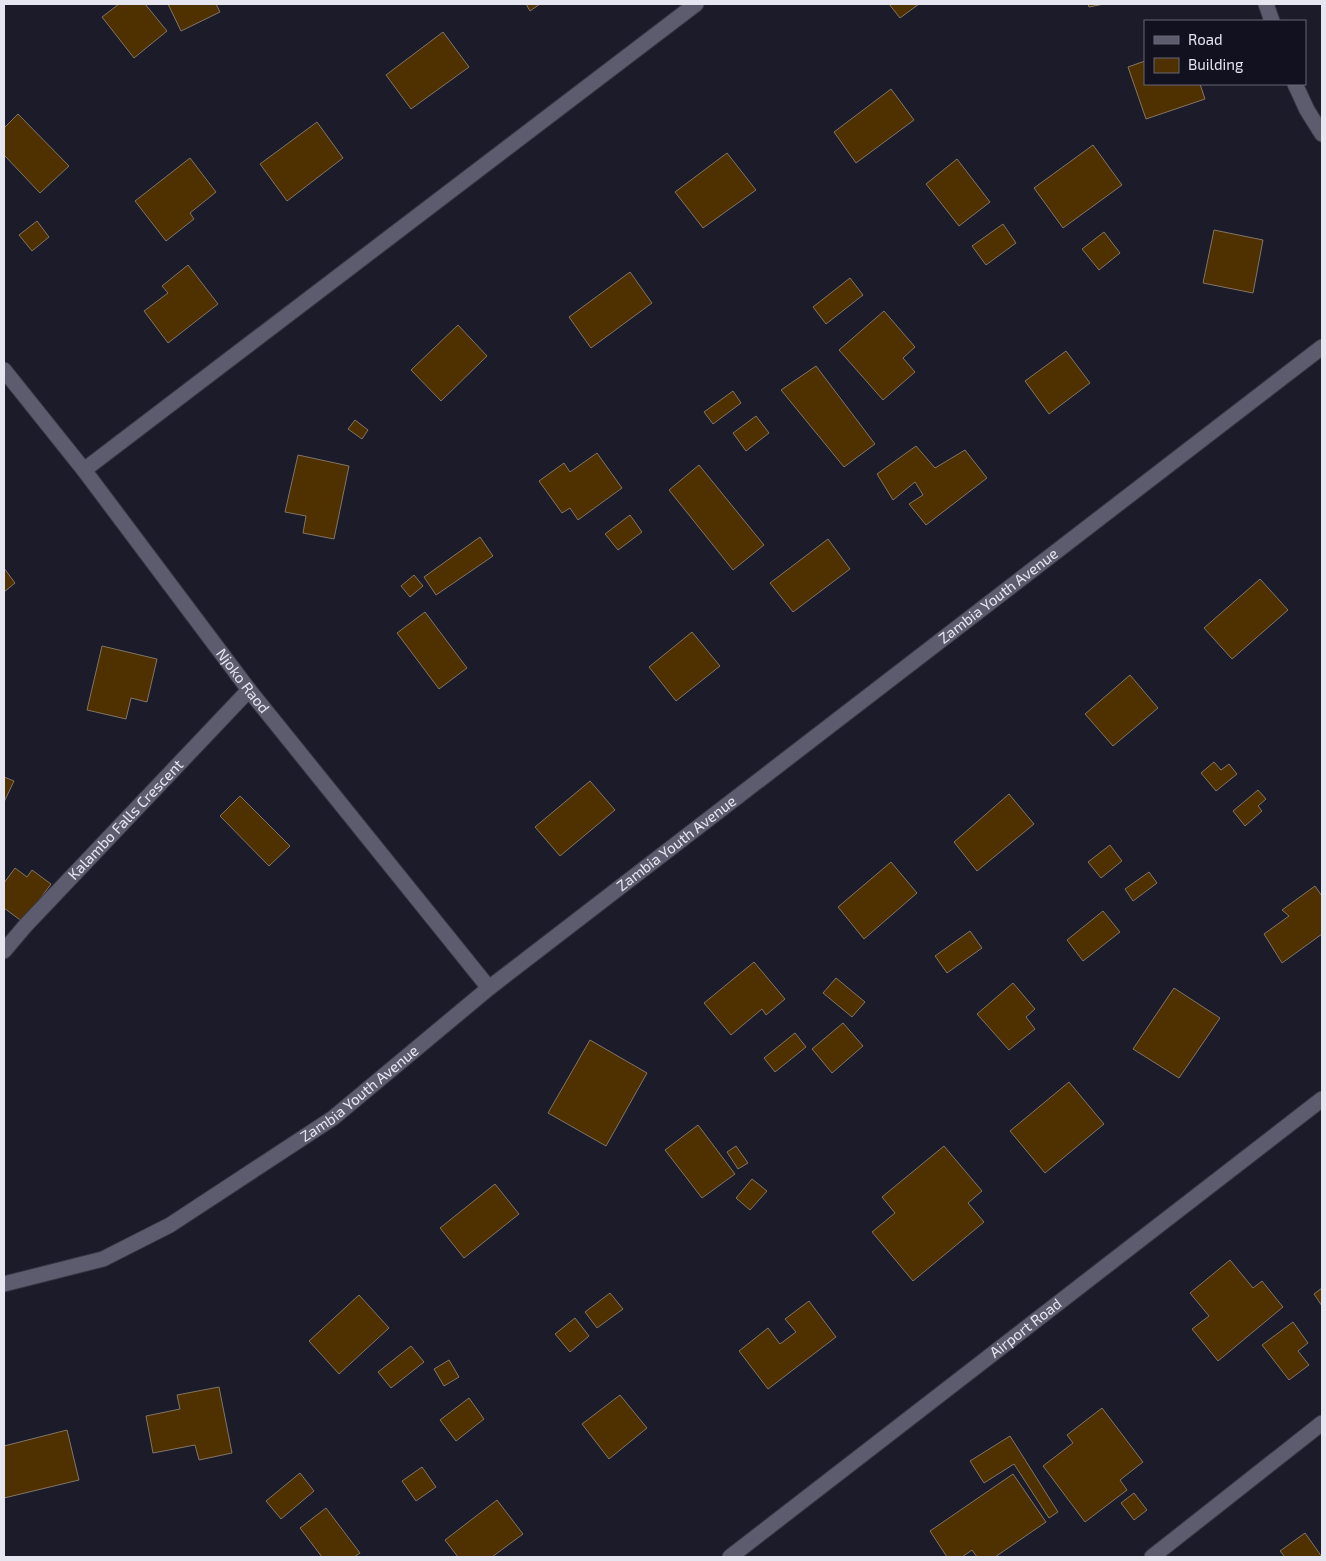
<svg xmlns="http://www.w3.org/2000/svg" width="1326" height="1561" font-family="'Exo 2',sans-serif">
	<style>
		.building { fill: #4f3100; stroke: #827565 }
		.lines { fill: none; stroke-linecap: round; stroke-linejoin: round }
		.street-casing { stroke: #373643; stroke-width: 17 }
		.secondary-casing { stroke: #373643; stroke-width: 17 }
		.street { stroke: #5d5c6f; stroke-width: 15 }
		.secondary { stroke: #5d5c6f; stroke-width: 15 }
		.labels { text-anchor: middle; stroke-width: 4.5; stroke-linejoin: round; paint-order: stroke }
		.street-label { font-size: 15px; fill: #e6e6f1; stroke: #121120 }
	</style>
	<rect width="100%" height="100%" fill="#1b1b2a"/>
	<g class="building">
		<polygon points="119,4 145,4 167,31 134,58 102,17"/>
		<polygon points="168,4 216,4 220,12 181,31"/>
		<polygon points="526,4 540,4 530,11"/>
		<polygon points="889,4 919,4 900,18"/>
		<polygon points="1088,4 1104,4 1089,7"/>
		<polygon points="443,32 469,67 411,109 386,75"/>
		<polygon points="1145,61 1145,84 1200,84 1205,99 1146,119 1128,67"/>
		<polygon points="891,89 914,120 856,163 834,132"/>
		<polygon points="18,114 69,166 40,193 4,155 4,128"/>
		<polygon points="317,122 343,158 287,201 260,164"/>
		<polygon points="1093,145 1122,185 1063,228 1034,188"/>
		<polygon points="727,153 756,190 703,228 675,192"/>
		<polygon points="190,158 216,192 190,213 194,219 166,241 135,201"/>
		<polygon points="957,159 990,202 959,226 926,184"/>
		<polygon points="37,221 49,237 32,251 19,235"/>
		<polygon points="1003,224 1016,243 986,265 972,246"/>
		<polygon points="1214,230 1263,240 1253,293 1203,283"/>
		<polygon points="1104,232 1120,253 1099,270 1082,249"/>
		<polygon points="188,265 218,304 168,343 144,311 168,293 162,286"/>
		<polygon points="630,272 652,303 591,348 569,317"/>
		<polygon points="850,278 863,295 826,324 813,307"/>
		<polygon points="884,311 915,347 903,358 915,372 883,400 839,350"/>
		<polygon points="458,325 487,356 441,401 411,370"/>
		<polygon points="1066,351 1090,383 1049,414 1025,381"/>
		<polygon points="816,366 875,444 844,467 781,390"/>
		<polygon points="733,391 741,403 713,424 704,412"/>
		<polygon points="756,416 769,433 746,451 733,433"/>
		<polygon points="355,420 368,430 362,439 348,429"/>
		<polygon points="916,446 935,468 965,450 987,478 926,525 909,504 923,495 915,482 893,500 877,474"/>
		<polygon points="597,453 622,488 578,520 570,508 562,513 539,481 564,463 570,472"/>
		<polygon points="298,455 349,466 334,539 303,533 306,516 285,512"/>
		<polygon points="699,465 764,545 733,570 669,490"/>
		<polygon points="630,515 642,532 618,550 605,534"/>
		<polygon points="480,537 493,556 436,595 424,577"/>
		<polygon points="828,539 850,569 793,612 770,583"/>
		<polygon points="4,568 15,583 4,592"/>
		<polygon points="414,575 423,586 410,597 401,586"/>
		<polygon points="1260,579 1288,610 1232,659 1204,628"/>
		<polygon points="425,612 467,668 439,689 397,633"/>
		<polygon points="692,632 720,666 676,701 649,667"/>
		<polygon points="102,646 157,659 147,702 131,698 126,719 87,710"/>
		<polygon points="1130,675 1158,708 1113,746 1085,714"/>
		<polygon points="1214,762 1221,770 1229,764 1237,774 1216,791 1201,773"/>
		<polygon points="4,777 14,781 4,802"/>
		<polygon points="590,781 615,810 560,856 535,827"/>
		<polygon points="1258,790 1266,799 1258,806 1262,811 1245,826 1233,811"/>
		<polygon points="1009,794 1034,824 977,871 954,842"/>
		<polygon points="240,796 290,846 269,866 220,816"/>
		<polygon points="1110,845 1122,861 1101,878 1088,862"/>
		<polygon points="891,862 917,893 864,939 838,907"/>
		<polygon points="15,868 27,877 32,870 51,884 23,922 4,908 4,883"/>
		<polygon points="1149,872 1157,883 1133,901 1125,889"/>
		<polygon points="1315,886 1322,896 1322,934 1282,963 1264,934 1289,916 1282,910"/>
		<polygon points="1103,911 1120,932 1083,961 1067,940"/>
		<polygon points="970,931 982,948 947,973 935,956"/>
		<polygon points="754,962 785,999 766,1015 762,1009 731,1035 704,1003"/>
		<polygon points="836,978 865,1002 852,1017 823,993"/>
		<polygon points="1013,983 1035,1009 1026,1017 1035,1029 1009,1050 977,1014"/>
		<polygon points="1174,988 1220,1018 1179,1078 1133,1049"/>
		<polygon points="843,1023 863,1046 832,1073 812,1049"/>
		<polygon points="795,1033 806,1047 775,1072 764,1058"/>
		<polygon points="590,1040 647,1073 606,1146 548,1113"/>
		<polygon points="1069,1082 1104,1124 1045,1173 1010,1131"/>
		<polygon points="698,1125 735,1174 702,1198 665,1150"/>
		<polygon points="736,1146 748,1163 738,1169 727,1152"/>
		<polygon points="944,1146 982,1191 968,1203 984,1222 913,1281 872,1232 895,1213 882,1197"/>
		<polygon points="752,1179 767,1191 750,1210 736,1198"/>
		<polygon points="495,1184 519,1214 464,1258 440,1228"/>
		<polygon points="1230,1260 1253,1288 1262,1281 1283,1307 1218,1361 1192,1329 1209,1316 1190,1293"/>
		<polygon points="1322,1288 1322,1306 1314,1294"/>
		<polygon points="610,1293 623,1309 597,1328 585,1312"/>
		<polygon points="359,1295 389,1328 339,1374 309,1341"/>
		<polygon points="809,1301 836,1337 768,1389 739,1351 768,1328 780,1344 796,1332 785,1319"/>
		<polygon points="575,1318 589,1336 570,1352 555,1334"/>
		<polygon points="1293,1322 1308,1343 1298,1351 1309,1365 1289,1380 1262,1345"/>
		<polygon points="411,1346 424,1362 391,1388 378,1372"/>
		<polygon points="449,1360 459,1377 444,1386 434,1369"/>
		<polygon points="219,1387 232,1453 199,1460 195,1445 153,1453 146,1416 180,1409 177,1395"/>
		<polygon points="620,1395 647,1428 609,1459 582,1424"/>
		<polygon points="469,1398 484,1419 456,1441 440,1420"/>
		<polygon points="1102,1408 1143,1462 1120,1480 1127,1490 1085,1522 1043,1466 1073,1443 1067,1435"/>
		<polygon points="67,1430 79,1480 4,1498 4,1446"/>
		<polygon points="1010,1436 1058,1512 1049,1518 1014,1464 984,1483 970,1461"/>
		<polygon points="422,1467 436,1487 416,1501 402,1481"/>
		<polygon points="300,1473 314,1491 281,1519 266,1501"/>
		<polygon points="1013,1474 1046,1522 995,1557 977,1557 972,1550 962,1557 947,1557 930,1531"/>
		<polygon points="1134,1493 1147,1510 1134,1520 1121,1503"/>
		<polygon points="497,1500 523,1534 492,1557 458,1557 445,1540"/>
		<polygon points="326,1508 360,1553 354,1557 322,1557 300,1528"/>
		<polygon points="1305,1533 1322,1557 1285,1557 1280,1551"/>
	</g>
	<g class="lines">
		<defs>
			<g id="street">
				<polyline points="1266,4 1272,21"/>
				<polyline points="1295,84 1307,110 1322,134"/>
				<path id="s1" d="M4 370 84 470 249 690 489 988"/>
				<polyline points="84,470 696,4"/>
				<path id="s2" d="M4 951 26 925 249 690"/>
				<path id="s3" d="M4 1284 103 1259 170 1225 333 1118 489 988 1322 347"/>
				<polyline points="1152,1557 1322,1423"/>
			</g>
			<g id="secondary">
				<path id="s4" d="M730 1557 1322 1099"/>
			</g>
		</defs>
		<use href="#street" class="street-casing"/>
		<use href="#secondary" class="secondary-casing"/>
		<use href="#street" class="street"/>
		<use href="#secondary" class="secondary"/>
	</g>
	<g class="labels">
		<g class="street-label">
			<text dy="5" stroke="none"><textPath href="#s3" startOffset="1218">Zambia Youth Avenue</textPath></text>
			<text dy="5" stroke="none"><textPath href="#s1" startOffset="392">Njoko Raod</textPath></text>
			<text dy="5" stroke="none"><textPath href="#s2" startOffset="179">Kalambo Falls Crescent</textPath></text>
			<text dy="5" stroke="none"><textPath href="#s3" startOffset="812">Zambia Youth Avenue</textPath></text>
			<text dy="5" stroke="none"><textPath href="#s3" startOffset="408">Zambia Youth Avenue</textPath></text>
			<text dy="5" stroke="none"><textPath href="#s4" startOffset="374">Airport Road</textPath></text>
		</g>
	</g>
	<rect width="1326" height="1561" fill="none" stroke="#e6e6f1" stroke-width="10"/>
	<rect x="1144" y="20" width="162" height="65" fill="#121120" stroke="#676674"/>
	<rect x="1154" y="36" width="25" height="8" fill="#5d5c6f" stroke="#676674"/>
	<text x="1188" y="45" font-size="15" fill="#e6e6f1">Road</text>
	<rect x="1154" y="58" width="25" height="15" fill="#4f3100" stroke="#676674"/>
	<text x="1188" y="70" font-size="15" fill="#e6e6f1">Building</text>
</svg>
